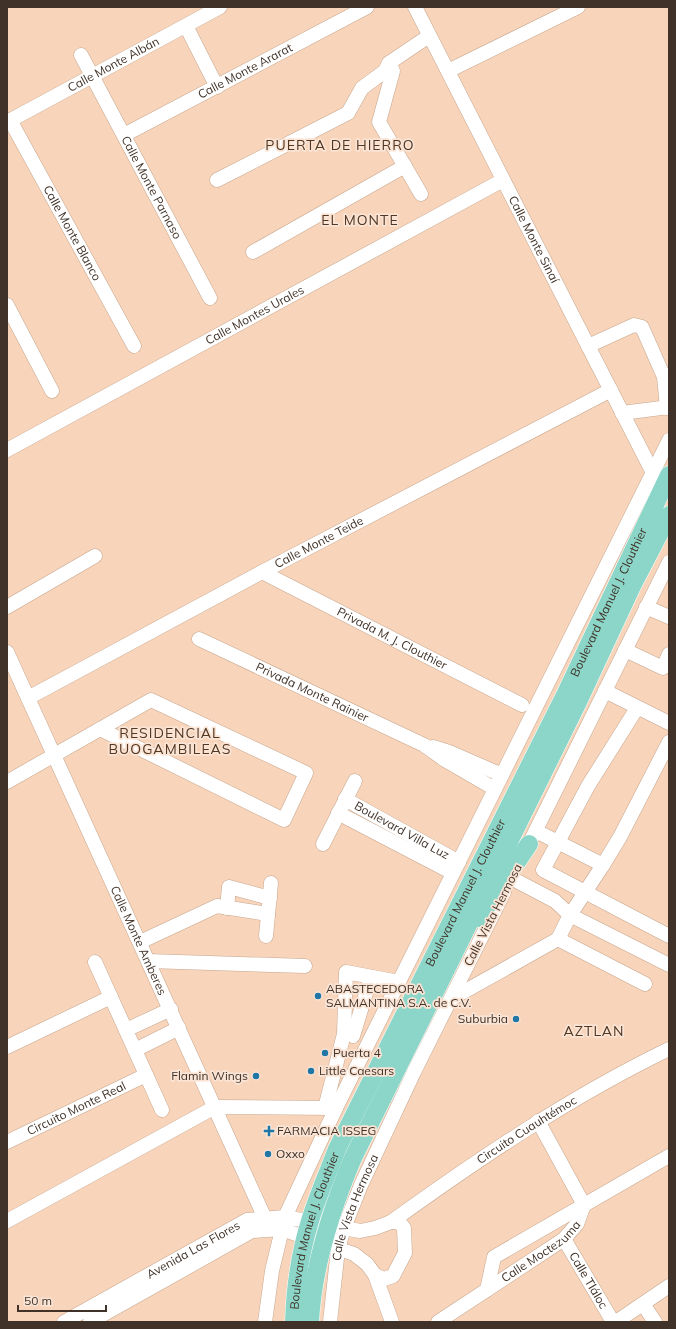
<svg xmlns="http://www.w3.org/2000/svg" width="676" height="1329" font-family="Mulish,sans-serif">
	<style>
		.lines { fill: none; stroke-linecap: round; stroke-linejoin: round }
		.minor-casing { stroke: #c7a68d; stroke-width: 15 }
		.major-casing { stroke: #fff; stroke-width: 19 }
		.minor { stroke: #fff; stroke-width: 14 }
		.major { stroke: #8bd6c8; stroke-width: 18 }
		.poi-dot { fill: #2077a6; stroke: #fae4d5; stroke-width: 1.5 }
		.labels { text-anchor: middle; stroke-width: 3.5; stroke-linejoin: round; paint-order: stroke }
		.street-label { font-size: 12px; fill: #403228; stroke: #fae4d5 }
		.poi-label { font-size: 12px; fill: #403228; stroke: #fae4d5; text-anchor: start }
		.quarter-label { font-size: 14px; letter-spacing: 1px; fill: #533721; stroke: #fae4d5 }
	</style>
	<rect width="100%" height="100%" fill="#f7d4ba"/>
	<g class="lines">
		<defs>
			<g id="minor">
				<path id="s1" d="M415 7 653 473 659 474"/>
				<polyline points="186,26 217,87"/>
				<path id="s2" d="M81 55 210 298"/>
				<polyline points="389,63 393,71 379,122 421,194"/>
				<polyline points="448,71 578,7"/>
				<path id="s3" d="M10 120 134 346"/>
				<path id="s4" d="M7 122 220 7"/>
				<path id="s5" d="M124 135 367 7"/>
				<polyline points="217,180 348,113 362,88 385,71 389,63 429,36"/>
				<polyline points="253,252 405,166"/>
				<polyline points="7,305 52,391"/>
				<polyline points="588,346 634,325 642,327 664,377 667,408"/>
				<polyline points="622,413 669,407"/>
				<path id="s6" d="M7 450 503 180"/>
				<path id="s7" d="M262 572 522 705"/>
				<polyline points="7,607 95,556"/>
				<polyline points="646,607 669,617"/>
				<path id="s8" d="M199 639 424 745 445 760 495 789"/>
				<polyline points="625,650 663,668 669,654"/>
				<path id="s9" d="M7 652 268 1225"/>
				<polyline points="605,691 669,723"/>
				<path id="s10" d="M28 698 262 572 611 390"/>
				<polyline points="637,708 588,786 543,870 669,936"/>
				<polyline points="433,747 449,752 502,775"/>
				<path d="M7 782C55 755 103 727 151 700L306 773 284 820 100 729"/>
				<path id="s11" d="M345 799 459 862"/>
				<polyline points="338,813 453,873"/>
				<polyline points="536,831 603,865 620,837 669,742"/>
				<polyline points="323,844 355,781"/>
				<polyline points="525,852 669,562"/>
				<polyline points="511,878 555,901 570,915 603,865"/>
				<polyline points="227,908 229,887 270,898"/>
				<polyline points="266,936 271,883"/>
				<polyline points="558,939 645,984"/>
				<polyline points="140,942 217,906 268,914"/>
				<polyline points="148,961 305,966"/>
				<polyline points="95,962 162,1110"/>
				<polyline points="451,999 558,939 570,915 669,965"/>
				<polyline points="126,1030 171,1009"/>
				<polyline points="353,1036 371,977"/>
				<polyline points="7,1047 111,997"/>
				<polyline points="135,1050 179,1028"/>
				<polyline points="325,1108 344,1034 346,972 399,982"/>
				<path id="s12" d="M7 1142 146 1075"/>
				<polyline points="7,1221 215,1107 336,1108"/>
				<path id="s13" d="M391 1222C480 1158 570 1097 669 1049"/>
				<path id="s14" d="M564 1239 613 1322"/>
				<polyline points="375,1275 392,1322"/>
				<polyline points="487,1290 494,1257 669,1156"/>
				<polyline points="643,1304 655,1322"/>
				<path id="s15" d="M64 1322 247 1220 285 1217 360 1231 375 1228 391 1222H399L404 1228 405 1253 393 1276 384 1279 375 1275 367 1264 354 1254 281 1229 252 1231 90 1322"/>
				<polyline points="265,1322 272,1271 285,1217 336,1108 669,440"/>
				<path id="s16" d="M330 1322 338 1249 344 1228 361 1185 414 1072 504 892"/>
				<path id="s17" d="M438 1322 564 1239 577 1224 584 1205 538 1121"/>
				<polyline points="616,1322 669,1286"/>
			</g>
			<g id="major">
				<polyline points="479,918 529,844"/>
				<path id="s18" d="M294 1322C295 1289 300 1253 310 1221 317 1197 328 1173 337 1149L565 695 669 475"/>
				<path d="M310 1322C313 1265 331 1210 353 1158L577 704 633 584 669 515"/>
			</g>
		</defs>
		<use href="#minor" class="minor-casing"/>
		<use href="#major" class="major-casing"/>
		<use href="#minor" class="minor"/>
		<use href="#major" class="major"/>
	</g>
	<g class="poi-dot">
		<circle cx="318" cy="996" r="4"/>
		<circle cx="516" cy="1019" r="4"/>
		<circle cx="325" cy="1053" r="4"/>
		<circle cx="311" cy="1071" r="4"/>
		<circle cx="256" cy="1076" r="4"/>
		<path d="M267 1125h4v4h4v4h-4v4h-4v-4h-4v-4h4z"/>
		<circle cx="268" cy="1154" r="4"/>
	</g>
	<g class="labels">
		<g class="street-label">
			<text dy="4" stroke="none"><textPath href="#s4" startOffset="121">Calle Monte Albán</textPath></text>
			<text dy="4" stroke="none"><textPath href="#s5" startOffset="137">Calle Monte Ararat</textPath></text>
			<text dy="4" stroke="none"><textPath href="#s2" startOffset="150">Calle Monte Parnaso</textPath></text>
			<text dy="4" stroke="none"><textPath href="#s3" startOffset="129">Calle Monte Blanco</textPath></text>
			<text dy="4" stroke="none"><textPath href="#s1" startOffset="261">Calle Monte Sinaí</textPath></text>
			<text dy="4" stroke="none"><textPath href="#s6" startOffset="282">Calle Montes Urales</textPath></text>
			<text dy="4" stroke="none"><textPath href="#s10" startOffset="330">Calle Monte Teide</textPath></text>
			<text dy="4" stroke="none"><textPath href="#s18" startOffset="790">Boulevard Manuel J. Clouthier</textPath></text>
			<text dy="4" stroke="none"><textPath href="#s7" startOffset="146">Privada M. J. Clouthier</textPath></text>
			<text dy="4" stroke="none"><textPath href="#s8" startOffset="125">Privada Monte Rainier</textPath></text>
			<text dy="4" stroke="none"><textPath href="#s11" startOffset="65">Boulevard Villa Luz</textPath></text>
			<text dy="4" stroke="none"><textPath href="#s18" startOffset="466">Boulevard Manuel J. Clouthier</textPath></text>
			<text transform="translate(493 915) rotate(-63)" y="4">Calle Vista Hermosa</text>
			<text dy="4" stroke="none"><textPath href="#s9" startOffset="317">Calle Monte Amberes</textPath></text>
			<text dy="4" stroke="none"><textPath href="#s12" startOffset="77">Circuito Monte Real</textPath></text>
			<text dy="4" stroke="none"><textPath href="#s13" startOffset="164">Circuito Cuauhtémoc</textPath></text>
			<text dy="4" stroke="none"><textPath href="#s16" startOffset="118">Calle Vista Hermosa</textPath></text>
			<text dy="4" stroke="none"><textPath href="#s18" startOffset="94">Boulevard Manuel J. Clouthier</textPath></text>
			<text dy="4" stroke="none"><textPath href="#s15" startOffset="148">Avenida Las Flores</textPath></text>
			<text dy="4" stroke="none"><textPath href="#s17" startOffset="125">Calle Moctezuma</textPath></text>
			<text dy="4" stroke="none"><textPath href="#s14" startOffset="48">Calle Tláloc</textPath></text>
		</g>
		<g class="poi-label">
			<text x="326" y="993">ABASTECEDORA<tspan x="326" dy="14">SALMANTINA S.A. de C.V.</tspan></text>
			<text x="508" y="1023" text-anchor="end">Suburbia</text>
			<text x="333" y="1057">Puerta 4</text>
			<text x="319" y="1075">Little Caesars</text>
			<text x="248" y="1080" text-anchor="end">Flamin Wings</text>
			<text x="277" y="1135">FARMACIA ISSEG</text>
			<text x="276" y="1158">Oxxo</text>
		</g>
		<g class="quarter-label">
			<text x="340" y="150">PUERTA DE HIERRO</text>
			<text x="360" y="225">EL MONTE</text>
			<text x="170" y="738">RESIDENCIAL<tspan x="170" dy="16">BUOGAMBILEAS</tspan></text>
			<text x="594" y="1036">AZTLAN</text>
		</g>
	</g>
	<rect width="676" height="1329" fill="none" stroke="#403228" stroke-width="16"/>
	<path d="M18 1305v6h88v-6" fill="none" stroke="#403228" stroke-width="2"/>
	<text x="24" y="1305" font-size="12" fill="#403228" stroke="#fae4d5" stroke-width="3" paint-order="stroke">50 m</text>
</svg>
